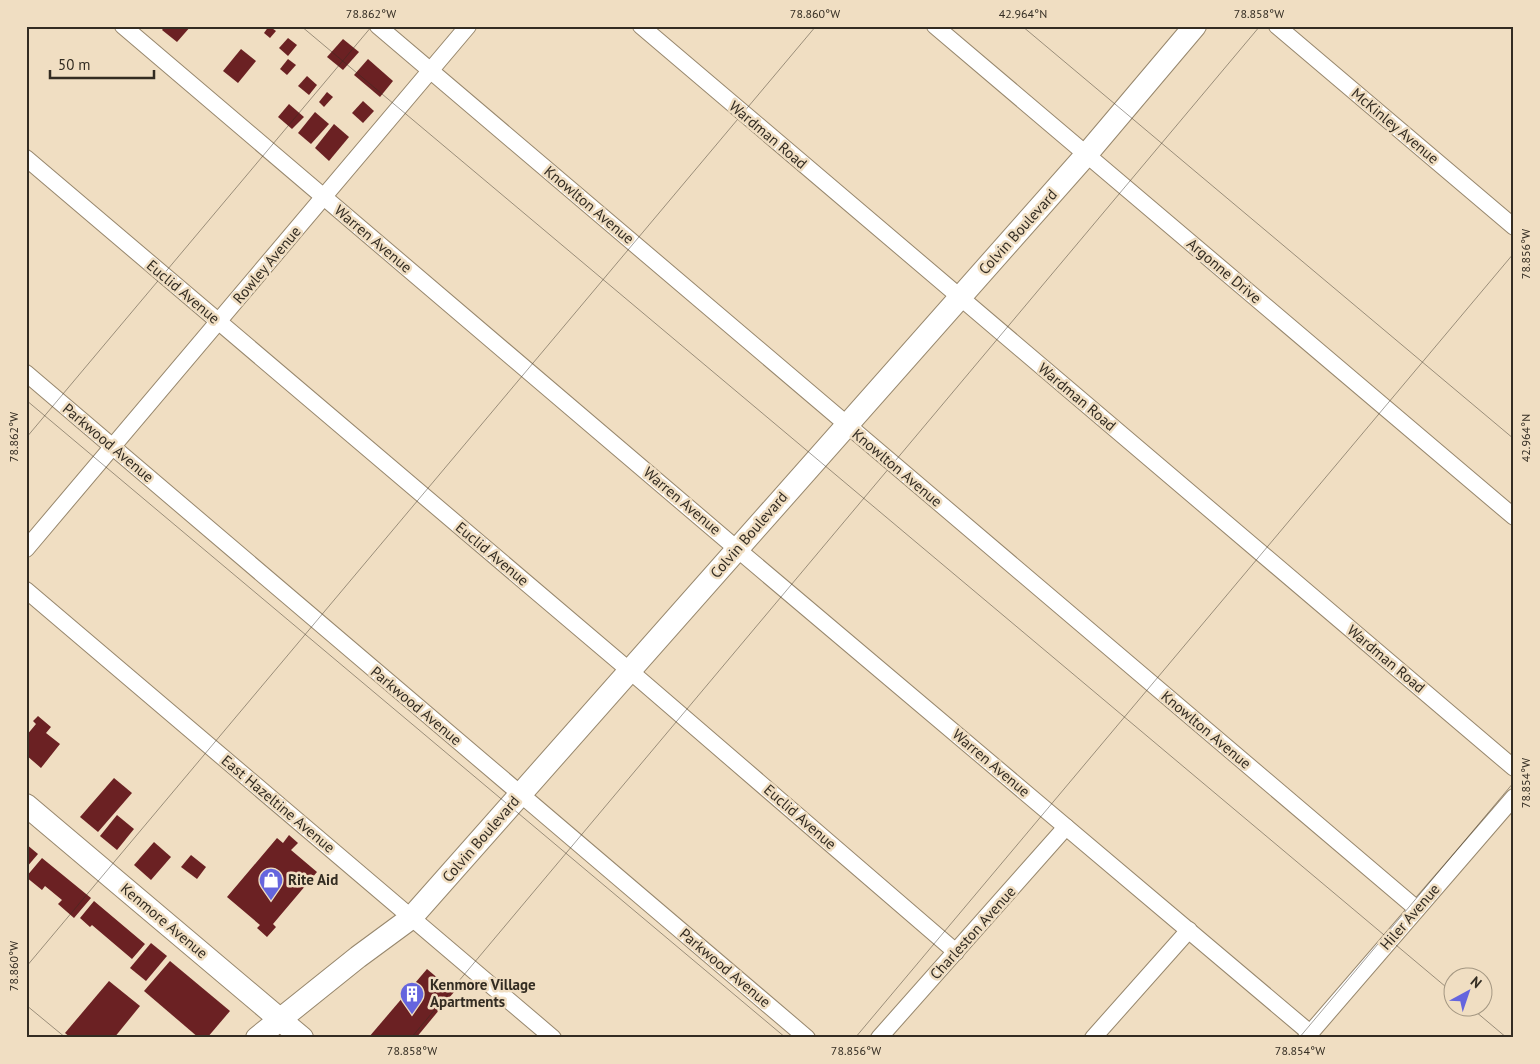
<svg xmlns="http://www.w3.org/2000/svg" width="1540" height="1064" font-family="'PT Sans',sans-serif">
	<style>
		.building { fill: #6b2123 }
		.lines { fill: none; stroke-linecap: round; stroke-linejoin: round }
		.street-casing { stroke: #97876d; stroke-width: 18 }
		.secondary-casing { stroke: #97876d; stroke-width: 24 }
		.street { stroke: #fff; stroke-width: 16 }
		.secondary { stroke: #fff; stroke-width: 22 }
		.ticks { fill: none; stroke: #332c22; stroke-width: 1; stroke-opacity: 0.45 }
		.labels { text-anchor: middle; stroke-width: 5; stroke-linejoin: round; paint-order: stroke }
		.street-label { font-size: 15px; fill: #332c22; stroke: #f0dec2 }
		.poi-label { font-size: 15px; font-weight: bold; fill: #332c22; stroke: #f0dec2; text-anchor: start }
		.neatline { fill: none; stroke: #332c22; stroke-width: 2 }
		.ticks-label { font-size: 12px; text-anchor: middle; fill: #332c22 }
	</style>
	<rect width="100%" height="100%" fill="#f0dec2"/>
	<g class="building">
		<polygon points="165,26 191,26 177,42 162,30"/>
		<polygon points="269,26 276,31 270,38 264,33"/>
		<polygon points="288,38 297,45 288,56 279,48"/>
		<polygon points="343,39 359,52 343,70 327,57"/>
		<polygon points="241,49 256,61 238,83 223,71"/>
		<polygon points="288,59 296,65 287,75 280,69"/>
		<polygon points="368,59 393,81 380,97 354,75"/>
		<polygon points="307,76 317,85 309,95 298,86"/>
		<polygon points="327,92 333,97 324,107 319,102"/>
		<polygon points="363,101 374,111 363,123 352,113"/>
		<polygon points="289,104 304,117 292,129 278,117"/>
		<polygon points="315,112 329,124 311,144 298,133"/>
		<polygon points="334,124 349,137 329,161 315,148"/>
		<polygon points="38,716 51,727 46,733 60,744 41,768 26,755 26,736 36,724 33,721"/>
		<polygon points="114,778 132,793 98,832 80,817"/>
		<polygon points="117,815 134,829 117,850 100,836"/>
		<polygon points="289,835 298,843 291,850 317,872 273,924 276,927 267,937 257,928 260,925 227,897 277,838 283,843"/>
		<polygon points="154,842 171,857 151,880 134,865"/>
		<polygon points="26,844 38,854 26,868"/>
		<polygon points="191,855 206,867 197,879 181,867"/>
		<polygon points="42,858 91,898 74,918 58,904 62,900 45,886 42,890 26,877"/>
		<polygon points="94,901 145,944 132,959 92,925 90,927 80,918"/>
		<polygon points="151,943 167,956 146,981 130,968"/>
		<polygon points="170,961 230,1011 207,1038 199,1038 144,991"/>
		<polygon points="427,969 454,992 416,1038 370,1038 369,1037"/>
		<polygon points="109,981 140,1006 114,1038 71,1038 65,1033"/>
	</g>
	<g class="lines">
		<defs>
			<g id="street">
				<polyline points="123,26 737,549 1310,1033"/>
				<polyline points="378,26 1417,909"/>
				<polyline points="641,26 1514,768"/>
				<polyline points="935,26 1514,517"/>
				<polyline points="1277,26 1514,227"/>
				<polyline points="26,158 630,671 956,952"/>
				<polyline points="26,373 807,1038"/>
				<polyline points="26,549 468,26"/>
				<polyline points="26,590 553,1038"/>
				<polyline points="879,1038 1066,827"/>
				<polyline points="1093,1038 1189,930"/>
				<polyline points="1306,1038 1514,797"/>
			</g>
			<g id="secondary">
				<polyline points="26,805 302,1038"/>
				<polyline points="257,1038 358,957 411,918 1086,155 1195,26"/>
			</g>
		</defs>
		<use href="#street" class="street-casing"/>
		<use href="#secondary" class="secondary-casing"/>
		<use href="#street" class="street"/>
		<use href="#secondary" class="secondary"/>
	</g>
	<path class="ticks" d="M301 26 1452 992M1022 26 1514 439M26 400 786 1038M26 438 372 26M26 967 816 26M26 1005 66 1038M1469 1006 1507 1038M411 1038 1260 26M855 1038 1514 253M1299 1038 1514 782"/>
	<defs>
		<symbol id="shop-pin" viewBox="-11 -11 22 30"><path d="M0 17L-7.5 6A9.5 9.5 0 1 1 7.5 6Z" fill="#6565de" stroke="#f0dec2"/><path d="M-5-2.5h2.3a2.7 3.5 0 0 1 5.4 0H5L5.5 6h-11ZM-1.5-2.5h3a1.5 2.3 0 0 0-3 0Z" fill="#fff"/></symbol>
		<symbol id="building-pin" viewBox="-11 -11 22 30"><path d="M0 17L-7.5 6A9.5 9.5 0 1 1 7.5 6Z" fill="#6565de" stroke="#f0dec2"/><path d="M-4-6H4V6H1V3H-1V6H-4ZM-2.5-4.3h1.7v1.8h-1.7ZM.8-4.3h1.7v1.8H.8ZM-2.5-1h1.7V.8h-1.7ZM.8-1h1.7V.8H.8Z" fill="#fff"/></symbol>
	</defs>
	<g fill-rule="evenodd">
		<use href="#shop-pin" x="257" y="866" width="28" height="38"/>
		<use href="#building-pin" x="398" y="980" width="28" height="38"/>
	</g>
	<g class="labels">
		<g class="street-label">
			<text transform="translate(1395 126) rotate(40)" y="5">McKinley Avenue</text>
			<text transform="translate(768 135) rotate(40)" y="5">Wardman Road</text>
			<text transform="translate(589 205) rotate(40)" y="5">Knowlton Avenue</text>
			<text transform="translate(1018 232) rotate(-48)" y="5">Colvin Boulevard</text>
			<text transform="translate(373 239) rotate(40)" y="5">Warren Avenue</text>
			<text transform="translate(267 265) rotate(-50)" y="5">Rowley Avenue</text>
			<text transform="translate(1224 271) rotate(40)" y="5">Argonne Drive</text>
			<text transform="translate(183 292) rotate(40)" y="5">Euclid Avenue</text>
			<text transform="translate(1077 397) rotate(40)" y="5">Wardman Road</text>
			<text transform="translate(108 443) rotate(40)" y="5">Parkwood Avenue</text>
			<text transform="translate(897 468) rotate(40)" y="5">Knowlton Avenue</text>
			<text transform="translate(682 501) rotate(40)" y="5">Warren Avenue</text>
			<text transform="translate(749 535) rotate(-49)" y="5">Colvin Boulevard</text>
			<text transform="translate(492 554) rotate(40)" y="5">Euclid Avenue</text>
			<text transform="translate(1386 659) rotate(40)" y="5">Wardman Road</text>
			<text transform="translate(416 706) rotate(40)" y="5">Parkwood Avenue</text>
			<text transform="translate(1206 730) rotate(40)" y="5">Knowlton Avenue</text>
			<text transform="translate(991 763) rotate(40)" y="5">Warren Avenue</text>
			<text transform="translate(278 804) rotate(40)" y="5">East Hazeltine Avenue</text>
			<text transform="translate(800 817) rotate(41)" y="5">Euclid Avenue</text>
			<text transform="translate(481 839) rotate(-49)" y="5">Colvin Boulevard</text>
			<text transform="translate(1410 917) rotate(-49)" y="5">Hiler Avenue</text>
			<text transform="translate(164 921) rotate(40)" y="5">Kenmore Avenue</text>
			<text transform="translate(973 933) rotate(-48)" y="5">Charleston Avenue</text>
			<text transform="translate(725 968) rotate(40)" y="5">Parkwood Avenue</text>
		</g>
		<g class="poi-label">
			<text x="288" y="885">Rite Aid</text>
			<text x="430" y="990">Kenmore Village<tspan x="430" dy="17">Apartments</tspan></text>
		</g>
	</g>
	<rect width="1540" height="1064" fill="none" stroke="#f0dec2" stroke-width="55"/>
	<g transform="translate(1468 992) rotate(40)"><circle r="24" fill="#f0dec2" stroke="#a49782"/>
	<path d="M0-4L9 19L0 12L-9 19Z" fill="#6565de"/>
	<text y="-8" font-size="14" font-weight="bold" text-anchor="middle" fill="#332c22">N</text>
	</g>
	<path d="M50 70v8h104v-8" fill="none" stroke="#332c22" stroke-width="2.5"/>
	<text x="58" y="70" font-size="15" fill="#332c22" stroke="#f0dec2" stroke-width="4" paint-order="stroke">50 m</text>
	<rect x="28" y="28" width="1484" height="1008" class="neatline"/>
	<g class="ticks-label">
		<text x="371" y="18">78.862°W</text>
		<text x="815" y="18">78.860°W</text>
		<text x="1023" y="18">42.964°N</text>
		<text x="1259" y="18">78.858°W</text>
		<text transform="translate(1526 254) rotate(-90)" y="4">78.856°W</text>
		<text transform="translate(14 437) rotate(-90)" y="4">78.862°W</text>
		<text transform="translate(1526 438) rotate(-90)" y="4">42.964°N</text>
		<text transform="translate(1526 783) rotate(-90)" y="4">78.854°W</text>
		<text transform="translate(14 966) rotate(-90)" y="4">78.860°W</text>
		<text x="412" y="1055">78.858°W</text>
		<text x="856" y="1055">78.856°W</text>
		<text x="1300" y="1055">78.854°W</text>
	</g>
</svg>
